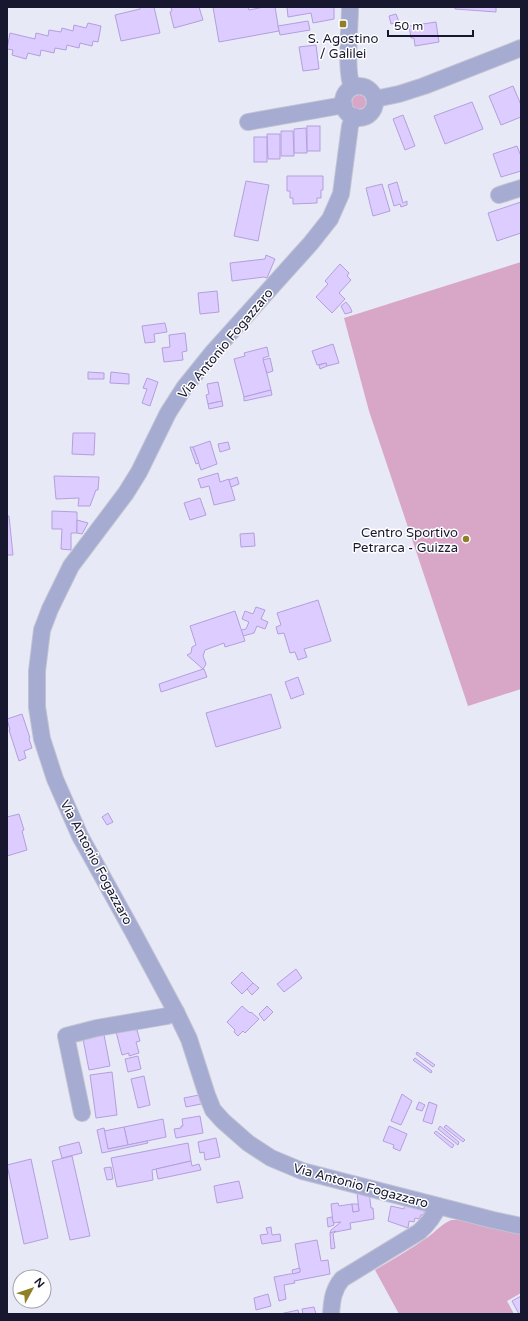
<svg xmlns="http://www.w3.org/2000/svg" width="528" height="1321" font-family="'Varela Round',sans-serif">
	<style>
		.green { fill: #d8a6c7 }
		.building { fill: #dcccff; stroke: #b49fdc }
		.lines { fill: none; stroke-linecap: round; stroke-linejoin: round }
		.minor-casing { stroke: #c2c3d2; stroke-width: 18 }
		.minor { stroke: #a6abd1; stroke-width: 16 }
		.poi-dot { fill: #8f8027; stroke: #fff; stroke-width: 1.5 }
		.labels { text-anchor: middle; stroke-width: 3; stroke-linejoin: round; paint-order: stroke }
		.poi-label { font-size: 13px; fill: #171830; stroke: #fff }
		.street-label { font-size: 13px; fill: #171830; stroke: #fff }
	</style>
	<rect width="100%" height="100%" fill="#e7e9f6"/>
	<g class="green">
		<circle cx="359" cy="102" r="7"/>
		<polygon points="521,262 521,689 468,706 369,411 344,318"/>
		<path d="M451 1220H459L521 1232V1293L507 1301 514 1314H399L375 1270C393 1259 411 1249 428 1237 436 1231 442 1224 451 1220Z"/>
	</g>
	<g class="building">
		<polygon points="140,7 154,7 160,33 121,41 115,15 140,9"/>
		<polygon points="171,7 199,7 203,20 174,28 170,12 172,11"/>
		<polygon points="213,7 248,7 249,10 264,7 275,7 279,31 219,42"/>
		<polygon points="287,7 334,7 334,19 313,23 311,13 288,17"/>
		<polygon points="455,7 496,7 496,12 455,9"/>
		<polygon points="396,14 399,22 391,24 389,16"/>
		<polygon points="308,21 310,30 280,35 278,26"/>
		<polygon points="436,22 439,42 415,46 414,38 411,38 409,26"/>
		<polygon points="88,23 101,26 98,42 93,41 92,46 80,43 79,48 67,45 66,50 55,48 54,53 41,50 40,56 28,53 26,59 12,55 13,50 7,49 10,33 35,39 36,33 48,36 49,30 61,32 62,28 73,31 74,25 86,28"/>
		<polygon points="316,45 319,69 303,71 299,47"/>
		<polygon points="513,86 521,105 521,117 501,125 489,96"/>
		<polygon points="472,102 483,129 445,144 434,116"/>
		<polygon points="403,115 415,146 405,150 393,119"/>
		<rect x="307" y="126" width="13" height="25"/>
		<polygon points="306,128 307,153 294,153 294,129"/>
		<polygon points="281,131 293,131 294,156 281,156"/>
		<polygon points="267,134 280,134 280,159 268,159"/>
		<rect x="254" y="137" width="13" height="25"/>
		<polygon points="517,146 521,156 521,171 501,177 493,154"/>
		<polygon points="287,176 323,176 323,190 321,190 321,198 317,198 317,203 293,204 293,198 290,198 290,191 287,191"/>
		<polygon points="246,181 269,185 258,241 234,236"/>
		<polygon points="397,182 403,203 407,201 407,205 401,207 400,204 394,206 388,185"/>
		<polygon points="382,184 390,211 373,216 366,188"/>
		<polygon points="521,202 521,233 497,241 488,213"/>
		<polygon points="266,255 275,259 267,278 264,277 232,281 230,263 265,259"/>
		<polygon points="340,264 349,273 347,276 351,280 339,293 345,299 332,313 316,297 328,284 325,281"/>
		<polygon points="217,291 219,312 200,314 198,293"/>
		<polygon points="346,302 350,307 352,312 345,314 341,306"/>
		<polygon points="165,323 167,332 154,334 155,342 145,343 142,326"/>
		<polygon points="185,333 187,351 182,352 183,360 164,362 162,348 170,347 169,335"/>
		<polygon points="333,344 339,363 327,366 326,363 317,365 312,351"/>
		<polygon points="267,347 269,356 263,358 271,390 244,397 234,359 245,356 244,353"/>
		<polygon points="270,358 273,371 267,373 263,360"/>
		<polygon points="326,363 327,366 320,369 319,365"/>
		<polygon points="88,372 104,373 104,379 88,379"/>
		<polygon points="111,372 129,374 129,384 110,383"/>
		<polygon points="147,378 158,382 150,406 142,403 147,389 143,388"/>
		<polygon points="218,382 222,401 208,404 206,395 209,394 207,384"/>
		<polygon points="271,390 272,395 244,401 244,397"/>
		<polygon points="222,401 223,406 209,409 208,404"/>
		<polygon points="73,433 95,433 94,455 72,454"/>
		<polygon points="210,441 217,464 201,470 193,447"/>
		<polygon points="228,442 230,449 220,452 218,444"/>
		<polygon points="190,447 193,447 199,463 196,464"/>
		<polygon points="218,473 220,482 229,479 235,500 214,505 209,486 201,488 198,479"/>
		<polygon points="54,476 99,477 98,490 96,490 90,506 78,506 79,498 56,499"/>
		<polygon points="237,477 239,484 231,487 229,480"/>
		<polygon points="200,498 206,515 190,520 184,503"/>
		<polygon points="52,511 77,512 77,533 71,533 71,550 61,549 62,529 52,529"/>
		<polygon points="7,516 9,516 13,555 7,555"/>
		<polygon points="77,520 88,523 82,534 77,533"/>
		<polygon points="254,533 255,546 241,547 240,534"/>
		<polygon points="318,600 331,641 304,649 307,657 298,660 295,652 290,653 284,633 278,634 276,627 281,625 277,613"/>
		<polygon points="256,607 265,610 261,619 268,622 265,629 257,626 254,633 243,636 241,630 246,629 249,622 242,619 245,611 253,614"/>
		<polygon points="235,611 245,641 225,647 224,643 205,650 203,656 206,664 203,669 187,655 191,653 192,647 196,645 190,626"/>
		<polygon points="203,669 204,669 207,677 161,692 159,684"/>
		<polygon points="298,677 304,694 291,699 285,682"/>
		<polygon points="271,694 281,728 216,747 206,713"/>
		<polygon points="22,714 30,738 29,739 32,748 24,751 26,758 19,761 9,730 10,730 7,719"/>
		<polygon points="108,813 113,822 107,825 102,817"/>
		<polygon points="19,814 24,830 22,831 27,850 7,856 7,817"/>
		<polygon points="296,969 302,978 284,992 277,984"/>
		<polygon points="242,972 253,983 242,994 231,983"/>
		<polygon points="253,983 259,988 252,995 247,989"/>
		<polygon points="242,1006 250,1013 251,1012 259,1019 245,1033 243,1031 238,1036 234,1032 235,1030 227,1022"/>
		<polygon points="267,1006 273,1012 264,1021 259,1014"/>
		<polygon points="133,1023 135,1030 137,1030 140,1041 136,1042 139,1053 129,1056 129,1053 122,1055 115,1028"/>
		<polygon points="104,1035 110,1066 89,1070 83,1039"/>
		<polygon points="417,1052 435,1065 433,1067 416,1054"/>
		<polygon points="138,1056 141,1069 128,1072 125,1059"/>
		<polygon points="415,1058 432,1071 431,1073 413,1060"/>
		<polygon points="112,1072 117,1115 96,1118 90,1075"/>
		<polygon points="144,1076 150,1105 138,1108 131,1079"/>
		<polygon points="204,1094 206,1103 186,1107 184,1098"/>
		<polygon points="402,1094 412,1101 401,1125 391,1121"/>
		<polygon points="419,1102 425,1105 422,1111 416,1109"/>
		<polygon points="429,1102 437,1105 432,1124 423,1121"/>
		<polygon points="200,1116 203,1133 176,1138 174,1129 181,1128 181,1126 183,1126 182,1119"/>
		<polygon points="163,1119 166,1137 128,1145 124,1127"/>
		<polygon points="446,1125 465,1140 463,1142 444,1127"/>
		<polygon points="389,1126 407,1134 400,1151 393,1148 394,1145 383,1141"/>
		<polygon points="440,1126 459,1142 458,1145 438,1129"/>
		<polygon points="124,1127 128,1145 108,1149 104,1131"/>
		<polygon points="104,1128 108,1149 147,1141 148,1143 102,1153 97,1130"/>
		<polygon points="436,1131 454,1145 452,1148 434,1133"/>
		<polygon points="216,1138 220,1157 205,1160 204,1152 200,1153 198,1142"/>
		<polygon points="79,1142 82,1153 62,1158 59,1147"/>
		<polygon points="188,1143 191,1161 152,1170 153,1180 117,1187 111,1158"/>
		<polygon points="72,1156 90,1236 70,1240 52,1161"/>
		<polygon points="31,1159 48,1238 24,1244 7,1165"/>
		<polygon points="191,1161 192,1166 199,1164 201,1170 158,1179 156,1169"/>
		<polygon points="111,1167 113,1179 107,1180 104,1168"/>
		<polygon points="239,1181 243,1198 217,1203 214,1186"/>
		<polygon points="369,1191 371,1208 373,1208 374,1219 350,1223 351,1229 330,1233 331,1230 341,1222 333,1223 331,1204 338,1203 339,1206 352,1204 353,1212 359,1211 357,1192"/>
		<polygon points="405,1202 425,1207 424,1215 421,1215 419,1219 415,1218 414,1222 409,1221 408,1228 388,1221 391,1206 404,1209"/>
		<polygon points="352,1204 358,1204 359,1211 353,1212"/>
		<polygon points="332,1217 334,1225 328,1227 327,1218"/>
		<polygon points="271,1227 272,1235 280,1234 281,1241 262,1244 260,1235 268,1234 266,1228"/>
		<polygon points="336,1231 333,1234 335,1248 331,1249 330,1233"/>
		<polygon points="317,1240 321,1261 328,1260 330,1274 294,1281 295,1283 284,1285 286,1299 279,1301 274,1277 300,1272 295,1244"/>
		<polygon points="300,1268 300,1272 293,1274 292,1270"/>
		<polygon points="268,1294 271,1306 256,1310 254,1298"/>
		<polygon points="521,1296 521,1314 519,1314 512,1301"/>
		<polygon points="314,1307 316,1314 303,1314 302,1309"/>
		<polygon points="298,1310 299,1314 280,1314"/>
	</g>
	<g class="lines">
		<defs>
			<g id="minor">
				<path d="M350 7C350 28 345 69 352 87"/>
				<circle cx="359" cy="102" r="16"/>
				<polyline points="375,99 399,94 424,86 521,48"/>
				<polyline points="354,116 350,126 341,194 330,219 311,243 213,352 184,388 168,413 139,472 126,493 71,566 50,609 42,630 37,671 37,707 42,739 55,779 80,836 132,930 176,1012 189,1039 207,1095 213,1110 223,1121 248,1143 271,1158 302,1171 493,1220 521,1226"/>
				<polyline points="248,122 344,105"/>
				<polyline points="499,195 521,188"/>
				<polyline points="82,1113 66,1036 97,1028 167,1016 176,1012"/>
				<path d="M331 1314C332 1300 333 1290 342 1279L419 1232C428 1224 434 1217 438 1206"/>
			</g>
		</defs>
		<use href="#minor" class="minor-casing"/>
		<use href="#minor" class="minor"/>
	</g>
	<g class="poi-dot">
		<rect x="339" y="20" width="8" height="8" rx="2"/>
		<circle cx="466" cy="539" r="4"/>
	</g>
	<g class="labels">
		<g class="poi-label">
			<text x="343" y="43">S. Agostino<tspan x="343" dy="15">/ Galilei</tspan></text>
			<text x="458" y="537" text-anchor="end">Centro Sportivo<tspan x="458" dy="15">Petrarca - Guizza</tspan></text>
		</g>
		<g class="street-label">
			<text transform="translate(225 343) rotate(-50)" y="5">Via Antonio Fogazzaro</text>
			<text transform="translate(97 862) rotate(62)" y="5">Via Antonio Fogazzaro</text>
			<text transform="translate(361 1185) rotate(15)" y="5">Via Antonio Fogazzaro</text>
		</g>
	</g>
	<rect width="528" height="1321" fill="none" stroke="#171830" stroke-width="16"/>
	<g transform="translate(32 1289) rotate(50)"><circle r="19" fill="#ffffff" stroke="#a2a3ac"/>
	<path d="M0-3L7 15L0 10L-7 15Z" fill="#8f8027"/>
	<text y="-6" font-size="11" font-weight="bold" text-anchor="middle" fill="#171830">N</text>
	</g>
	<path d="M388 30v6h85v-6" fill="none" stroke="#171830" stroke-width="2"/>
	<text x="394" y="30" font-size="12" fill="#171830" stroke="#ffffff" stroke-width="3" paint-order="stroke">50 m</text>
</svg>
